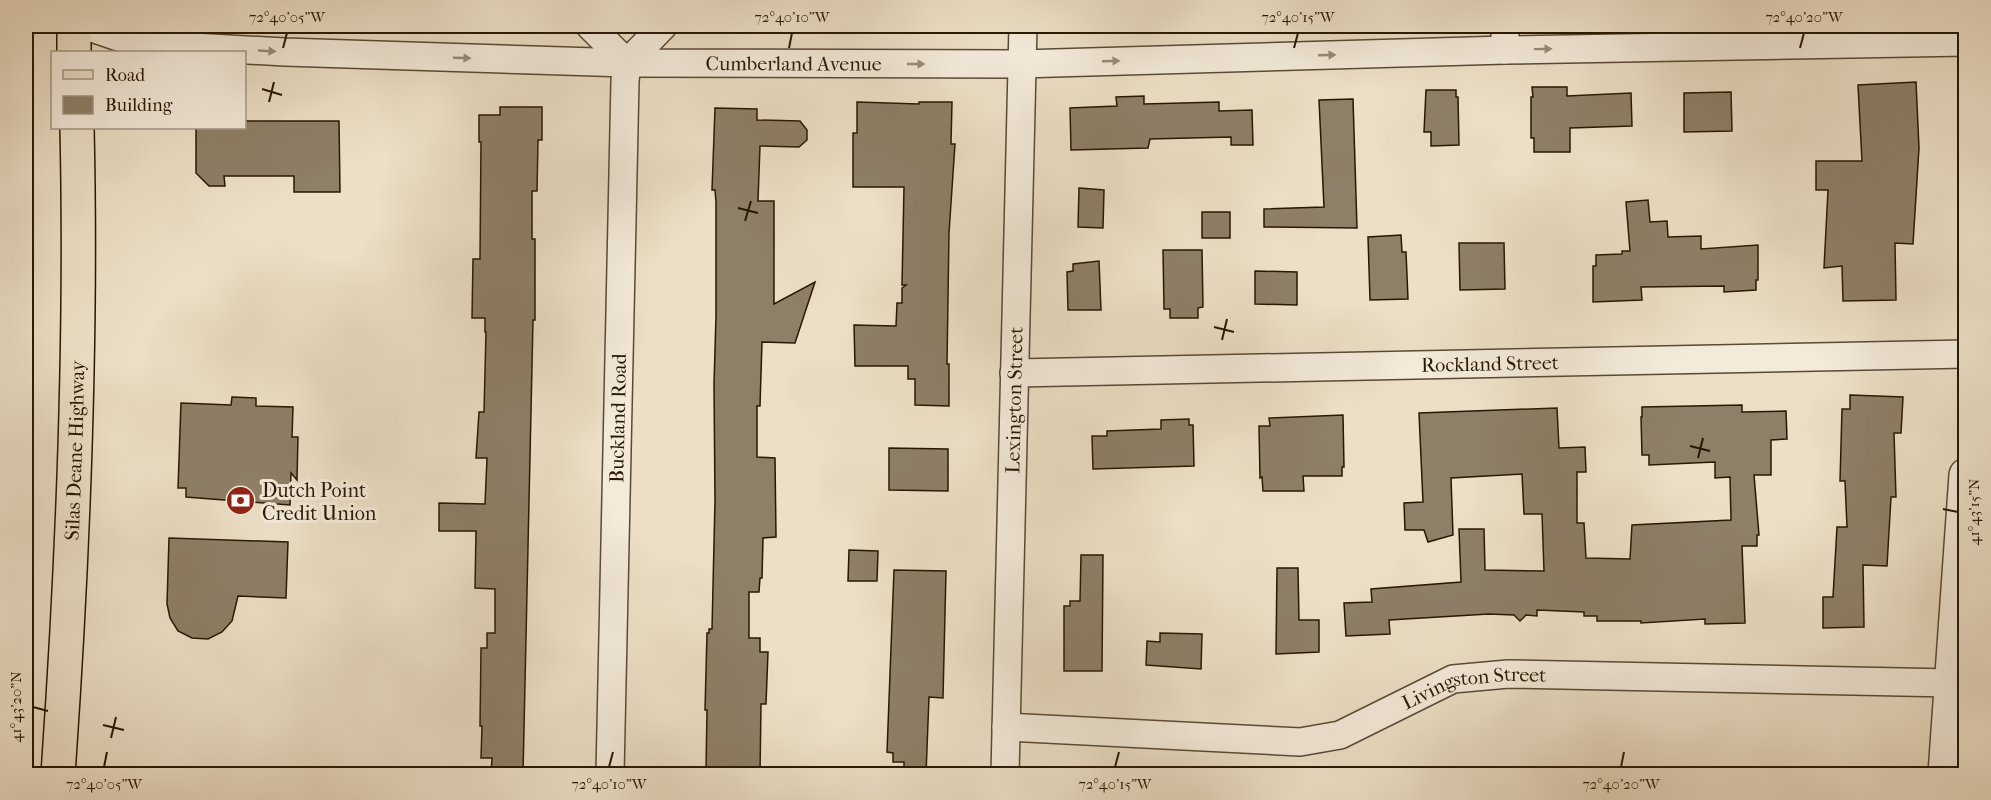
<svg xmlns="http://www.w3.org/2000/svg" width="1991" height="800" font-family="'IM FELL French Canon',serif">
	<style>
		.building { fill: #8e7f68; stroke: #281802; stroke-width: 1.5 }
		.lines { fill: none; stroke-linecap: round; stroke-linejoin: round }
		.minor-casing { stroke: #594a33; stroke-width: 30 }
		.tertiary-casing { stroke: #594a33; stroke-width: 36 }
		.primary-casing { stroke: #281802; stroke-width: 36 }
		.minor { stroke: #f3eada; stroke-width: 27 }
		.tertiary { stroke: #f3eada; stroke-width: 33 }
		.primary { stroke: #ecdfc6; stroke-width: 33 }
		.oneway { fill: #988c79 }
		.ticks { fill: none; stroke: #281802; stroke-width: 2 }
		.labels { text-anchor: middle; stroke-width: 6; stroke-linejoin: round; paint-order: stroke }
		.street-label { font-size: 20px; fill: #281802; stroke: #f3eada }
		.poi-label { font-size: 20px; fill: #281802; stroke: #f3eada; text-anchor: start }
		.neatline { fill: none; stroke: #281802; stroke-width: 2 }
		.ticks-label { font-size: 15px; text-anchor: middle; fill: #281802 }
	</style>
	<rect width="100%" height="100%" fill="#ecdfc6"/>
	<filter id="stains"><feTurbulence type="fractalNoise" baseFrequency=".00333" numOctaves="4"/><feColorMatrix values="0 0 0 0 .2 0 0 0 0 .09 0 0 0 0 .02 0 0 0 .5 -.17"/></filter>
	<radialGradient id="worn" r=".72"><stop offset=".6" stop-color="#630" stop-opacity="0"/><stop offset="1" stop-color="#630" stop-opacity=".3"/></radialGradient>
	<g class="building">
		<polygon points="1916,82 1919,148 1913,244 1895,243 1896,300 1843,301 1842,266 1824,268 1828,190 1816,190 1816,161 1862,161 1858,85"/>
		<polygon points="1532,87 1567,87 1567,96 1631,93 1632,126 1570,128 1570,152 1534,152 1534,138 1531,138 1531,97 1533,97"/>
		<polygon points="1426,90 1456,90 1456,97 1458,97 1459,145 1431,146 1431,132 1424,132"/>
		<polygon points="1731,92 1732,131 1684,132 1684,93"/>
		<polygon points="1144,96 1144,104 1219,102 1219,111 1252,110 1253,145 1231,145 1231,137 1150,139 1148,148 1071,150 1070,108 1117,106 1116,97"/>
		<polygon points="1353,99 1357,228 1264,227 1264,209 1324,207 1319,100"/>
		<polygon points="857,102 919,104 919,102 952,102 951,144 955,144 949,233 947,364 949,364 949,406 915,405 915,379 908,379 908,366 855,366 854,325 896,326 897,303 902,303 902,288 906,285 902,285 904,187 853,187 853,133 857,133"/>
		<polygon points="500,107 542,107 542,140 538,140 537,191 532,191 532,239 535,239 535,320 533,320 523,774 491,774 492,758 481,758 482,726 480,726 481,648 487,648 487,633 495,633 495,589 475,588 476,531 439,531 439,503 485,504 487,458 476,458 479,412 484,412 486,332 485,332 485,318 472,318 473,259 480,259 481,142 479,142 479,115 500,115"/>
		<polygon points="715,108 757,109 757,120 800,121 807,130 807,140 799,147 760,146 758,201 774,201 774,304 815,282 795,343 762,342 760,406 757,406 757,457 775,458 776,537 763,538 762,578 760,578 759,592 749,592 749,638 760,638 760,652 768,652 766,704 761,704 760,774 721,774 721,770 706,769 707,710 705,710 707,633 709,633 709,629 712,629 715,500 714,384 716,316 716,202 715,190 712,190"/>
		<polygon points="244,121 339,121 340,192 294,192 294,176 224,176 225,186 209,186 196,173 196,128 244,128"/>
		<polygon points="1079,188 1104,190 1103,228 1078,227"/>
		<polygon points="1648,200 1650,222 1667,221 1668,237 1701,236 1701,249 1758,245 1758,280 1756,280 1756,290 1724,292 1724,286 1641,287 1642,300 1593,302 1593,266 1596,266 1596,255 1622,254 1622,251 1630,251 1626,202"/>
		<rect x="1202" y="212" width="28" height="26"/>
		<polygon points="1401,235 1402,252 1406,252 1408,299 1370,300 1368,237"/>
		<polygon points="1459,243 1504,243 1505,289 1460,290"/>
		<polygon points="1163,250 1202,250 1203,307 1198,308 1198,318 1170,318 1170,309 1164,309"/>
		<polygon points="1099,261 1101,310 1068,310 1067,272 1073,271 1073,264"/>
		<polygon points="1255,271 1297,272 1297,305 1255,304"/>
		<polygon points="1850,395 1903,397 1901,433 1894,433 1896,497 1891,497 1887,566 1863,565 1864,627 1823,628 1823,597 1833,597 1837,527 1847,527 1845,481 1840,481 1842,409 1850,409"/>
		<polygon points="232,397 256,398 256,406 293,407 292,437 298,437 297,480 291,473 290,505 186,497 186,488 178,488 181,403 231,405"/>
		<polygon points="1742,405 1742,412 1786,411 1787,439 1771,440 1771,475 1754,475 1759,535 1757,535 1757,546 1742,546 1745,623 1705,624 1705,619 1641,623 1641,621 1597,621 1597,616 1584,616 1584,612 1537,610 1537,616 1526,615 1520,621 1514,615 1489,614 1389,620 1390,634 1346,636 1344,603 1372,602 1371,589 1461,582 1459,529 1484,529 1485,570 1544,571 1542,514 1524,514 1522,474 1451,478 1453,535 1428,542 1424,530 1405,530 1404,503 1423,502 1419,413 1557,408 1559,448 1585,447 1586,472 1577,472 1577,523 1584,523 1586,558 1630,559 1632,525 1731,520 1730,477 1715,478 1715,462 1649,465 1649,455 1642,455 1641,417 1642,417 1642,407"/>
		<polygon points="1343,415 1344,467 1342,467 1342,476 1303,476 1304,491 1263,491 1262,477 1260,478 1259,426 1270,426 1269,418"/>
		<polygon points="1189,419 1189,425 1193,425 1194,466 1093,469 1092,436 1107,436 1107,431 1161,429 1161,420"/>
		<polygon points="889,448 948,449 948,491 889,490"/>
		<polygon points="169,538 288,542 286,598 238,596 232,621 222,632 208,639 192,638 178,631 170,618 167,604"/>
		<polygon points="849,550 878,551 877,581 848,581"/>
		<polygon points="1081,555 1103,555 1102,671 1064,671 1064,606 1070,606 1070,601 1080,601"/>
		<polygon points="1277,568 1298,568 1299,620 1319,620 1319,652 1276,654"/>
		<polygon points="894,570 946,571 943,698 929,697 926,774 904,774 904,762 893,762 893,753 887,752"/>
		<polygon points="1160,633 1202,634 1201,669 1146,665 1147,641 1160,642"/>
	</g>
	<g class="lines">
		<defs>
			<g id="minor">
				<path id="s1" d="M86 26 139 44 285 52 627 63 1020 64 1505 50 1966 42"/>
				<polyline points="590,26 627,63"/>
				<polyline points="1505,50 1505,26"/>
				<path id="s2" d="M1014 373 1966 354"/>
				<path id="s3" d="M1006 727 1300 742 1340 735 1453 679 1508 674 1951 683"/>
				<path id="s4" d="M610 774 625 81 627 63 663 26"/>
				<path id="s5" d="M1005 774 1023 26"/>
			</g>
			<polyline id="tertiary" points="1945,774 1966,475"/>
			<g id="primary">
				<polyline points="74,26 74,52"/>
				<path id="s6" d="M58 774C73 560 82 343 77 128"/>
			</g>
		</defs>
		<use href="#minor" class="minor-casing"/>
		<use href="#tertiary" class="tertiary-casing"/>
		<use href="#primary" class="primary-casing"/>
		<use href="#minor" class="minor"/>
		<use href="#tertiary" class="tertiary"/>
		<use href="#primary" class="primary"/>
	</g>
	<defs><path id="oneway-solid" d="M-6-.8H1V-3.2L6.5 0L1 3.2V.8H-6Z" transform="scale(1.5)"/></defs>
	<g class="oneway">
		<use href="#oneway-solid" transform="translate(1543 49) rotate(-1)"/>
		<use href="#oneway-solid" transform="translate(267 51) rotate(3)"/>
		<use href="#oneway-solid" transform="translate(1327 55) rotate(-2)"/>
		<use href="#oneway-solid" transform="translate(462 58) rotate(2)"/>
		<use href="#oneway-solid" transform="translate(1111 61) rotate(-2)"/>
		<use href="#oneway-solid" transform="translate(916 64)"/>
	</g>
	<path class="ticks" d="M283 48 287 33M789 48 792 33M1294 48 1298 33M1800 48 1804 33M262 89 282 95M269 102 274 82M738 208 758 213M745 221 751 201M1214 327 1234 332M1222 340 1227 319M1690 446 1710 451M1698 458 1703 438M1943 509 1958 512M33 707 48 711M103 725 124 730M111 738 116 717M104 767 107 752M609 767 613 752M1115 767 1119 752M1621 767 1624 752"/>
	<defs>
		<symbol id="bank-disc" viewBox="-11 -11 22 22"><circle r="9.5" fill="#8f2418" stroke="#f3eada"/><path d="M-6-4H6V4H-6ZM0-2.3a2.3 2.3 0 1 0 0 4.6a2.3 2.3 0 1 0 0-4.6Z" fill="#fff"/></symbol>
	</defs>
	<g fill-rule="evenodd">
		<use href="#bank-disc" x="224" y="484" width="33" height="33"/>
	</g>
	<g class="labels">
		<g class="street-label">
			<text dy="7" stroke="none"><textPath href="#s1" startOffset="711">Cumberland Avenue</textPath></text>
			<text dy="7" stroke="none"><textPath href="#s2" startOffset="476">Rockland Street</textPath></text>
			<text dy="7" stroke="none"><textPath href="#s5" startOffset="374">Lexington Street</textPath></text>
			<text dy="7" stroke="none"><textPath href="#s4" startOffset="356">Buckland Road</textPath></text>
			<text dy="7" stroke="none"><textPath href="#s6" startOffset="324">Silas Deane Highway</textPath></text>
			<text dy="7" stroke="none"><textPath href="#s3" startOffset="480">Livingston Street</textPath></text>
		</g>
		<g class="poi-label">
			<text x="262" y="497">Dutch Point<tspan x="262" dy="23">Credit Union</tspan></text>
		</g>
	</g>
	<rect width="1991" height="800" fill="none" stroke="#ecdfc6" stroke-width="66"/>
	<rect x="51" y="51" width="195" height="78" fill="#f3eada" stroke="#a29684" stroke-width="1.5"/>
	<rect x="63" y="70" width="30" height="9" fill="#ecdfc6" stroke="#a29684" stroke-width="1.5"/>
	<text x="105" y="81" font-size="18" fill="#281802">Road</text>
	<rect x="63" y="96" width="30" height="18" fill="#8e7f68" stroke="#a29684" stroke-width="1.5"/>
	<text x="105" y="111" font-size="18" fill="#281802">Building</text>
	<rect x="33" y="33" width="1925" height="734" class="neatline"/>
	<g class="ticks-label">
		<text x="287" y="22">72°40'05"W</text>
		<text x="792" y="22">72°40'10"W</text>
		<text x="1298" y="22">72°40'15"W</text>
		<text x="1804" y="22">72°40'20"W</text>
		<text transform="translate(1974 512) rotate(-90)" y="5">41°43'15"N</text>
		<text transform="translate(16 707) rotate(-90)" y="5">41°43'20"N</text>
		<text x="104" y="789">72°40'05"W</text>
		<text x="609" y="789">72°40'10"W</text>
		<text x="1115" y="789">72°40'15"W</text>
		<text x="1621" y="789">72°40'20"W</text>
	</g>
	<rect width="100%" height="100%" filter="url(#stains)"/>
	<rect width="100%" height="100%" fill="url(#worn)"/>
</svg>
